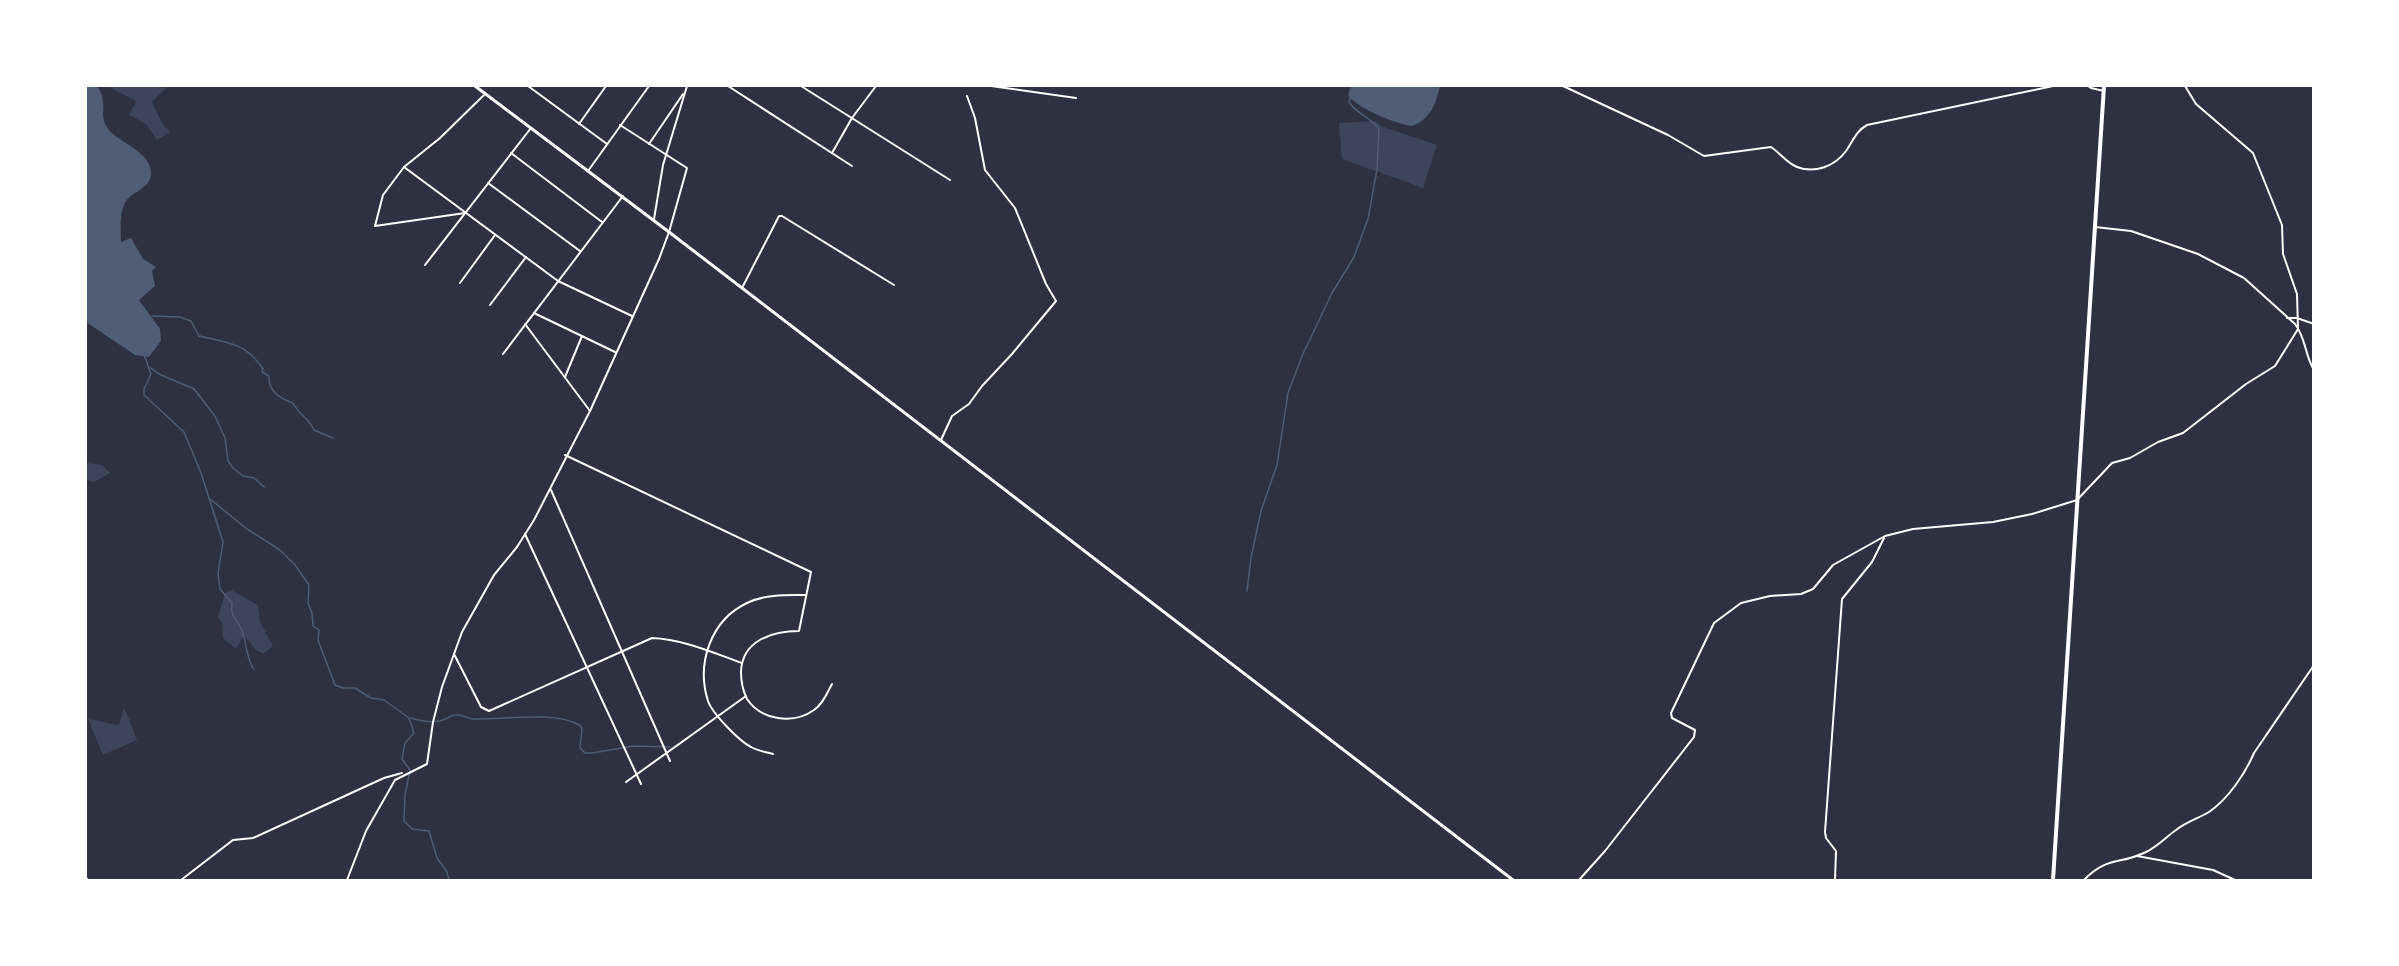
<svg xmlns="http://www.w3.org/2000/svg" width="2399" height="966" font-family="Figtree,sans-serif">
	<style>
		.green { fill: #3c4559 }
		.water { fill: #4f5d75 }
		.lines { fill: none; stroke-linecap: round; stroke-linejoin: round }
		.stream { stroke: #4f5d75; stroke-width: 1.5 }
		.minor { stroke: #fff; stroke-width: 2 }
		.tertiary { stroke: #fff; stroke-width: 3 }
		.trunk { stroke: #fff; stroke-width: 4 }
	</style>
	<rect width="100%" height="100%" fill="#2d3142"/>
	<g class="green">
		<polygon points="107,86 168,86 152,102 162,123 170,132 157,140 146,124 129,115 136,101"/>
		<polygon points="1375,121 1383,127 1437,145 1423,188 1342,159 1339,123"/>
		<polygon points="86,463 102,465 110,473 94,482 86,480"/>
		<polygon points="231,590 258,605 260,622 273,646 263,654 256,650 244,635 236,649 223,638 222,623 218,617 225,593"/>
		<polygon points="124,707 137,740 103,755 88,719 119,725"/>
	</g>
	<g class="water">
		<path d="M86 86H97C110 105 97 113 108 129 119 143 153 152 151 175 150 189 129 192 124 205 119 217 121 229 121 242L131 238 143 259 156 267 152 271 155 286 139 300 160 329 161 341 149 357 135 355 86 322Z"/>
		<path d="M1351 86H1440C1436 103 1431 119 1412 126 1396 124 1358 109 1348 95Z"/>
	</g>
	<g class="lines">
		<g class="stream">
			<path d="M152 316 180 317 191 321 199 336C228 343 245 342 263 369L262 372 269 376C268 391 281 399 293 403 298 414 309 418 314 430L333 438"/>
			<path d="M144 355 151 374 144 389V395L184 432 201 473 223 542 218 574 220 589 232 603C230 619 239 620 243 633 246 643 248 664 254 669"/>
			<polyline points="151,368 159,374 194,389 215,416 225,438 228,461 233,468 243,476 254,478 264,487"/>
			<polyline points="210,499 247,529 280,550 295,565 309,585 308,603 312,613 313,626 319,630 318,640 335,685 343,688 355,688 371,698 384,700 409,718 414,733 405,743 402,759 410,770 405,795 404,821 412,829 429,831 437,858 447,872 449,880"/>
			<path d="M1247 591 1251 558 1261 511 1277 465 1288 393 1302 356 1332 293 1354 257 1368 219 1377 169 1379 129C1371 117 1356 114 1349 102L1351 96"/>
			<path d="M411 718C421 721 433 724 443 720 448 718 451 715 456 715 463 714 468 719 474 719 503 720 555 710 581 726L582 730 580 748 585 753H592L634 746 670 747"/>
		</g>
		<g class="minor">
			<polyline points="528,86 607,144"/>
			<polyline points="728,86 852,166"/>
			<polyline points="801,86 950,180"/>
			<polyline points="991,86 1076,98"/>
			<path d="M1563 86 1668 135 1704 156 1771 147C1780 153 1787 163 1797 167 1815 174 1835 166 1846 151 1853 141 1856 131 1867 125L2053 86"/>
			<polyline points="2088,86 2091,88 2104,91"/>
			<polyline points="579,124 606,86"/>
			<polyline points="649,144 683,94"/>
			<polyline points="511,153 602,222"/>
			<polyline points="832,153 852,118 876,86"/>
			<polyline points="404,167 558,281 632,316"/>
			<polyline points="588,171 649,86"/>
			<polyline points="488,183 580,251"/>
			<polyline points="465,213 375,226 383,195 404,167 440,138 485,94"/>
			<polyline points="654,219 663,165 687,86"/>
			<path d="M2095 227 2131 231 2198 254 2244 278 2295 324C2306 338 2305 356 2314 370"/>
			<polyline points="425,265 531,128"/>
			<polyline points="460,283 495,235"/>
			<polyline points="742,288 779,216 782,216 894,285"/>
			<polyline points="490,305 526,257"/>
			<polyline points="534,313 615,352"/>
			<polyline points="2287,318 2297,318 2314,324"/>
			<polyline points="525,324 590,411"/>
			<polyline points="503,354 623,196"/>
			<polyline points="565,377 582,336"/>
			<polyline points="941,440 952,416 969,404 982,386 1012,354 1056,301 1046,284 1015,208 985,170 975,118 967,96"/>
			<path d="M565 455 811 572 799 631C773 631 742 640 741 672 741 680 743 691 747 699 761 720 793 725 814 710 823 704 827 693 832 684"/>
			<polyline points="551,490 670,761"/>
			<polyline points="525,534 641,784"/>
			<path d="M454 654 481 707 489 711 652 638C682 639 714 653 742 663"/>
			<path d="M773 754C766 752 758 751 751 747 739 741 712 713 708 701 696 663 711 620 747 603 766 594 786 595 806 595"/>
			<polyline points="626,782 746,696"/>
			<polyline points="2137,856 2213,870 2235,880"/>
			<polyline points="86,878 88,880"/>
			<polyline points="181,880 233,840 253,838 384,778 402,773"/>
			<polyline points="347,880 366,831 395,780 427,764 433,722 442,687 462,632 494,575 517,547 534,520 590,411 659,259 669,232 687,168 620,125"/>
			<polyline points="1579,880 1605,851 1694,737 1695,730 1672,718 1671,713 1714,623 1741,603 1770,596 1801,594 1813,589 1833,565 1885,536 1913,529 1993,522 2032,514 2077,500 2112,463 2130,458 2158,442 2183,433 2246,384 2275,366 2298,329 2297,294 2283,254 2282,225 2253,153 2196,104 2185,86"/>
			<polyline points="1835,880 1836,851 1826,838 1825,832 1842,599 1872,562 1884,538"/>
			<path d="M2084 880C2107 856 2120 865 2146 852 2157 847 2166 837 2176 830 2186 822 2199 818 2209 812 2228 799 2245 774 2254 753L2314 665"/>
		</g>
		<polyline class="tertiary" points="475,86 669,232 1513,880"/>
		<polyline class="trunk" points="2053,880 2104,86"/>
	</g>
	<rect width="2399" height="966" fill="none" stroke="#ffffff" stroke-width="174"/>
</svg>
